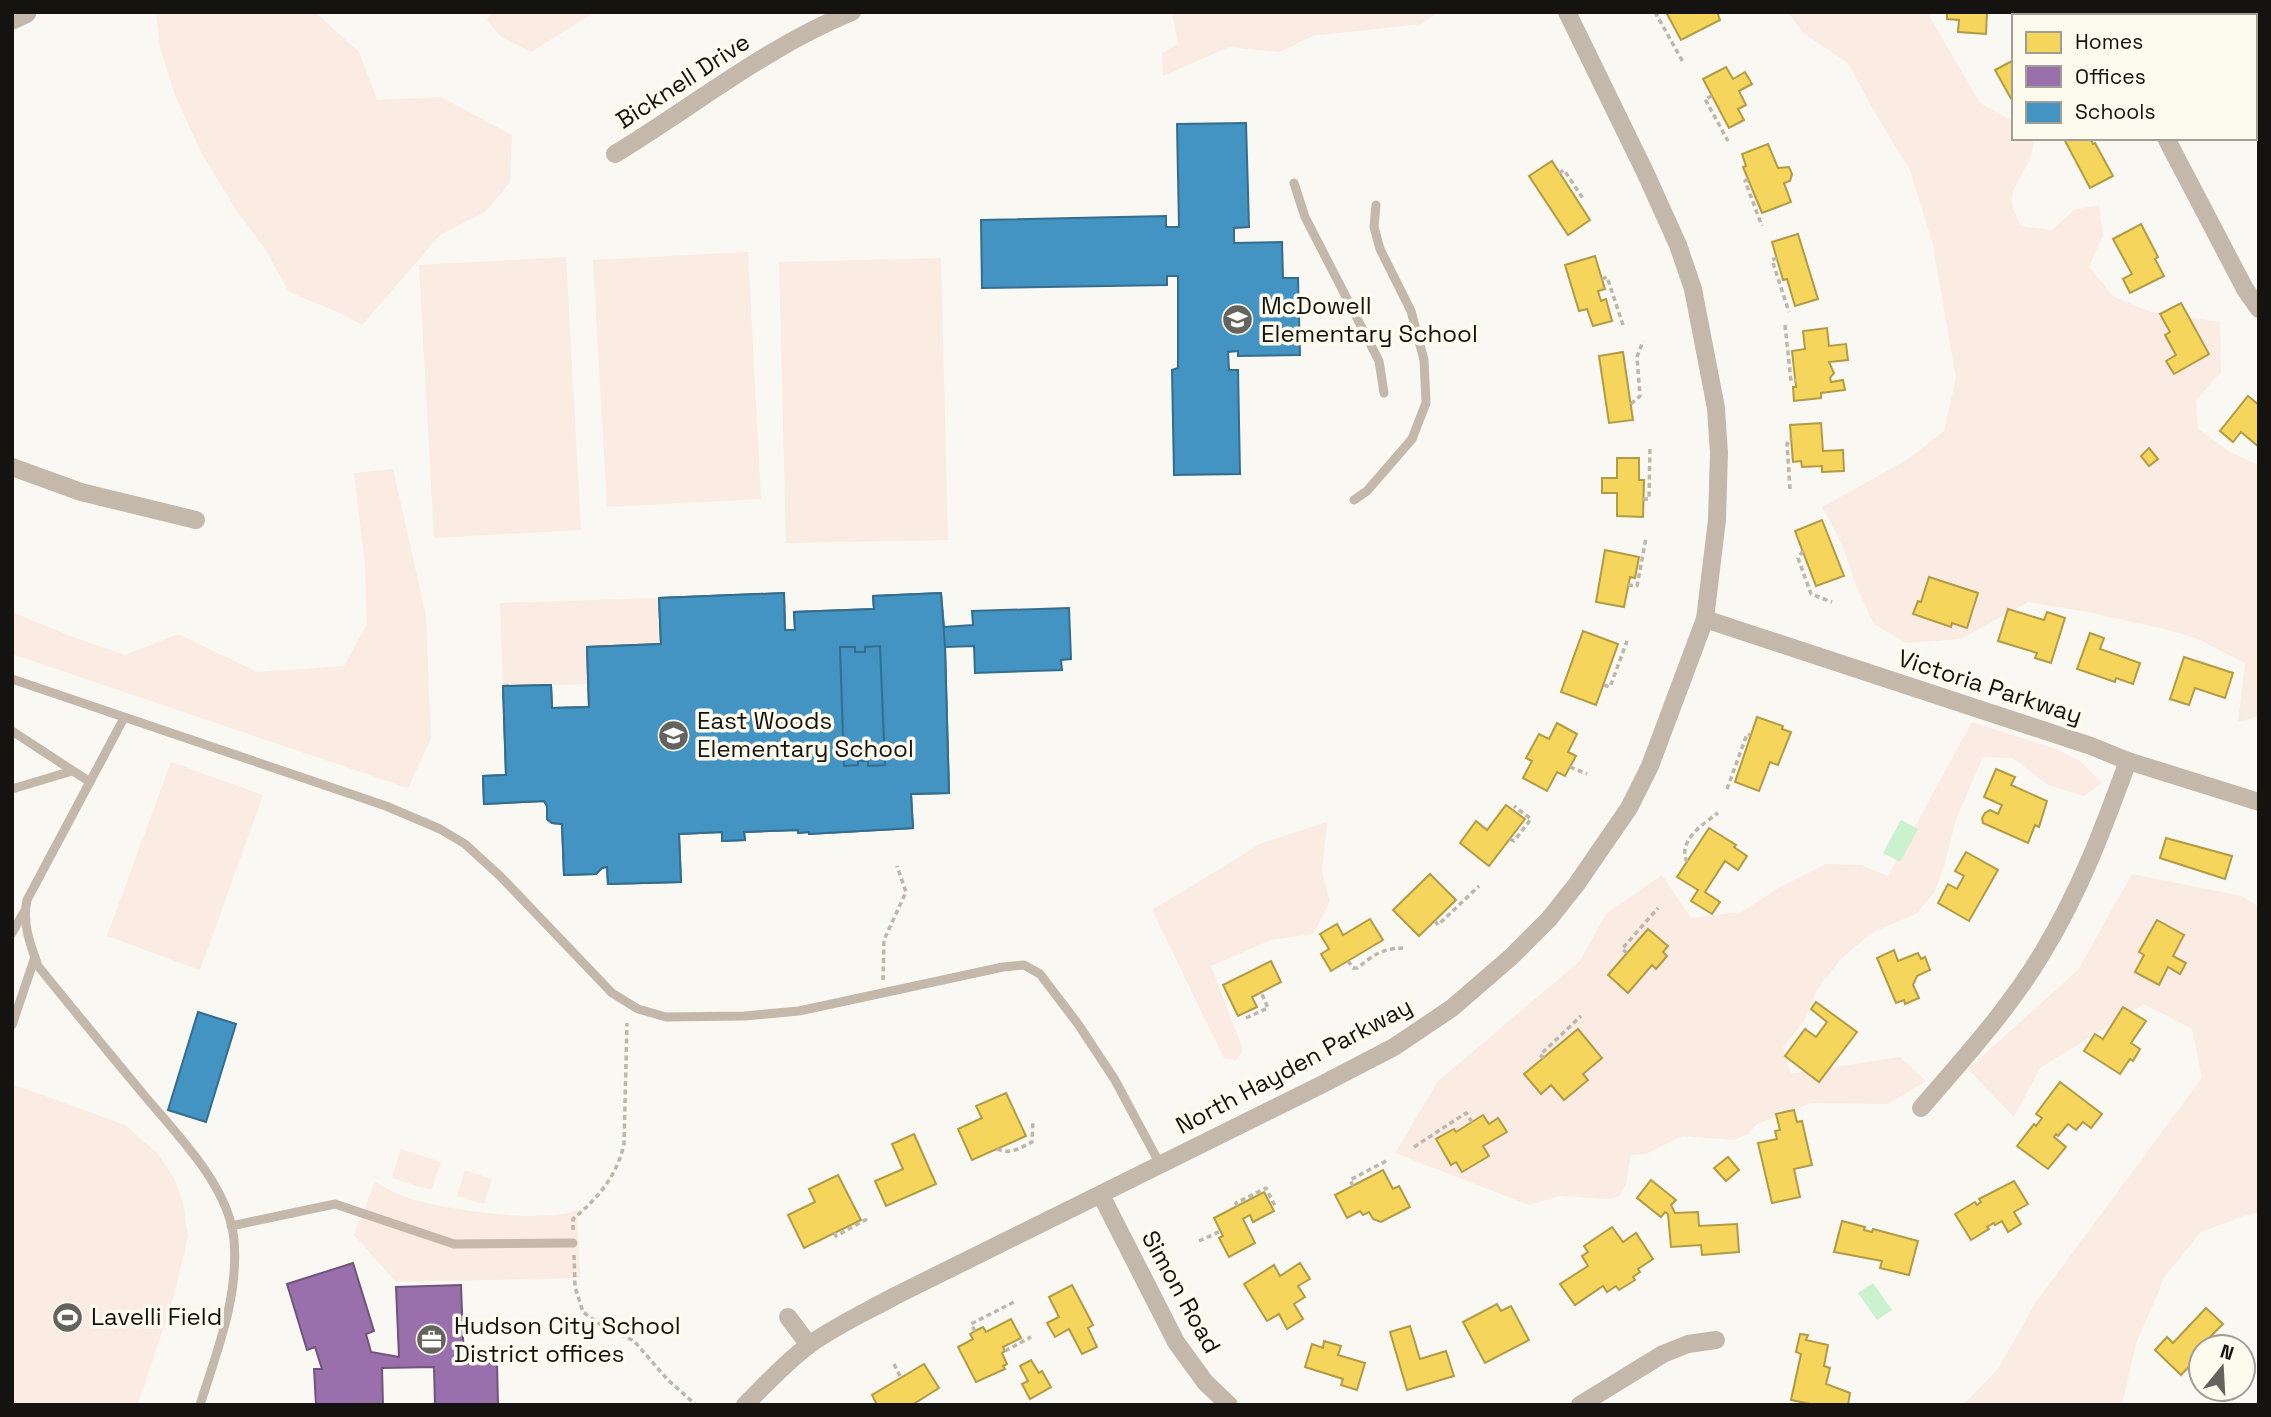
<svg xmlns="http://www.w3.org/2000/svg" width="2271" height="1417" font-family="'Space Grotesk',sans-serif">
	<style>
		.green { fill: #faebe3 }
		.water { fill: #caf2cc }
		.homes { fill: #f6d55c; stroke: #b29b45; stroke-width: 2 }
		.offices { fill: #9970ab; stroke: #71547c; stroke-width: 2 }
		.schools { fill: #4393c3; stroke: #356d8d; stroke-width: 2; fill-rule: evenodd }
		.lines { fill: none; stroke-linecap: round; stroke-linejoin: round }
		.path { stroke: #bdb7ad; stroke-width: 3.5; stroke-dasharray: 5 3.5; stroke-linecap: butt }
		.service { stroke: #c4b8ab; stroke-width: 9 }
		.minor { stroke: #c4b8ab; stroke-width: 18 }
		.tertiary { stroke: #c4b8ab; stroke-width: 23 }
		.labels { text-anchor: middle; stroke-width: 7; stroke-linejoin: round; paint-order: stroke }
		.street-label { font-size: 24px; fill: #14130f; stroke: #fdfaee }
		.poi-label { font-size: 24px; fill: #14130f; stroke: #fdfaee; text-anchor: start }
	</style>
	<rect width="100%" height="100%" fill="#faf8f2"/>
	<g class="green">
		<polygon points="156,12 315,12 359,52 377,100 441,97 512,135 510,182 486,211 440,235 362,325 340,313 289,292 265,249 237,211 202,154 174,93 160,47"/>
		<polygon points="491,12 595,12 531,52 500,36 487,20"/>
		<polygon points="1172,12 1438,12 1421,24 1312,36 1280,52 1229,47 1163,76 1162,53 1178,44"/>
		<path d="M1788 12H1927L1980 103 2014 122V138H2033C2036 163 2013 178 2012 200 2011 207 2018 219 2021 226L2052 230 2074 210 2099 205 2103 235 2089 267 2114 297 2151 312 2220 322 2221 372 2196 400 2198 429 2230 452 2259 465V716L2238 722 2245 663 2198 639 2172 631 2093 613 2028 602 1961 639 1906 643 1874 624 1855 583 1842 544 1822 507 1907 460 1944 431 1956 378 1933 245 1910 170 1875 113 1848 63 1803 33Z"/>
		<polygon points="748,252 761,499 607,507 593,260"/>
		<polygon points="566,257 581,530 434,538 419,265"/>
		<polygon points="941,258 948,540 786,543 779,262"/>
		<polygon points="393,469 426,616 431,738 408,788 12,654 12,612 70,636 125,655 178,634 257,672 344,666 367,624 365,564 354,473"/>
		<polygon points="659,598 661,644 587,647 589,684 503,686 500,603"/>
		<polygon points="1972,722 2056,749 2080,761 2102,783 2084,796 2048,785 2013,758 1983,757 1956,819 1944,867 1935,891 1916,914 1871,933 1840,960 1816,991 1804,1021 1783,1047 1791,1074 1900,1057 1926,1081 1888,1104 1812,1103 1757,1124 1748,1134 1734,1140 1682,1136 1646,1154 1631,1155 1626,1184 1619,1196 1608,1199 1560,1196 1529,1205 1395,1153 1438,1081 1580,961 1606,914 1662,875 1691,918 1742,912 1780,887 1826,864 1861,865 1888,876"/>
		<polygon points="171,762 263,795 200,970 107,936"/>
		<polygon points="1327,822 1322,871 1330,901 1313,934 1271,940 1211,966 1243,1050 1236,1060 1224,1058 1152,910 1262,843"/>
		<polygon points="2132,874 2242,896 2259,907 2259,1213 2243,1216 2201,1232 2165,1276 2136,1344 2122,1405 1963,1405 1998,1369 2036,1302 2202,1078 2192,1029 2144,1004 2040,1068 2014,1117 1968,1069 2078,970"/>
		<polygon points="12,1084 125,1125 158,1154 174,1178 183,1202 188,1237 172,1302 138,1405 12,1405"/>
		<polygon points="401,1149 441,1162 431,1190 392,1178"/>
		<polygon points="465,1170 492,1179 484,1204 457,1196"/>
		<path d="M375 1182C388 1189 400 1196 415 1200 451 1210 543 1224 577 1210L580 1278 396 1282 354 1235Z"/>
	</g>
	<g class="water">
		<polygon points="1901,820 1918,829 1900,862 1883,853"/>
		<polygon points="1873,1283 1892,1310 1877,1320 1858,1293"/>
	</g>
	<g class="homes">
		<polygon points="1666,12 1717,12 1720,20 1681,40"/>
		<polygon points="1947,12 1987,12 1986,34 1958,32 1959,20 1947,19"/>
		<polygon points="2014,60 2014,104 1995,70"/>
		<polygon points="1726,67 1733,79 1745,72 1752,84 1739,91 1746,105 1738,109 1744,120 1729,128 1703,79"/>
		<polygon points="2090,138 2093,144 2095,143 2113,176 2090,188 2064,139"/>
		<polygon points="1768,144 1778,168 1789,167 1792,174 1790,181 1784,183 1791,202 1762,213 1743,167 1746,166 1742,154"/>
		<polygon points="1552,161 1590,220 1568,235 1529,176"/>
		<polygon points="2141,224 2158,257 2155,259 2164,276 2130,293 2123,279 2132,274 2113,239"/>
		<polygon points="1798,234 1818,299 1795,306 1787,279 1783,280 1772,242"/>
		<polygon points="1595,256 1605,289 1598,291 1601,301 1606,299 1612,321 1593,326 1587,309 1579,311 1565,265"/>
		<polygon points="2181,303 2209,354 2174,374 2166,361 2176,355 2165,335 2170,332 2160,314"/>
		<polygon points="1827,328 1829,346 1846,344 1848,360 1829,362 1834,373 1830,378 1831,382 1843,380 1845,390 1821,393 1821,398 1794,401 1793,387 1796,387 1792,351 1805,349 1803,331"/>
		<polygon points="1623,352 1633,420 1609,423 1599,356"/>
		<polygon points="2248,396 2259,405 2259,447 2241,432 2233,442 2220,431"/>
		<polygon points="1821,423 1823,451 1843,450 1844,471 1822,472 1822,466 1802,467 1801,461 1793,462 1790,425"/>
		<polygon points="2149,448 2158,459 2149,466 2141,456"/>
		<polygon points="1617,458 1639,458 1639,480 1644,480 1643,517 1617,516 1617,493 1602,493 1602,478 1617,478"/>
		<polygon points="1822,520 1844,576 1816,586 1795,531"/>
		<polygon points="1605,550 1639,557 1635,578 1630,577 1624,607 1596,602"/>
		<polygon points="1929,577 1978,593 1967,628 1952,623 1951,627 1913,614 1918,601 1921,602"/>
		<polygon points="2008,609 2044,620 2047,612 2065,618 2051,663 2035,658 2037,653 1998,641"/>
		<polygon points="1583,631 1618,644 1596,705 1561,692"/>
		<polygon points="2090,633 2104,638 2100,649 2140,663 2133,684 2116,678 2115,682 2077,669"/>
		<polygon points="2184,657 2233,673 2225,698 2195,688 2189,705 2170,699"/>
		<polygon points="1757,717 1783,726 1782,729 1791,732 1778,765 1770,762 1759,791 1735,782"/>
		<polygon points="1557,723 1577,734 1568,752 1576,756 1565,776 1557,772 1547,791 1523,778 1532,761 1526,758 1539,734 1549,739"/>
		<polygon points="1996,769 2015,777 2011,785 2047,801 2039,827 2035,825 2028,843 1983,823 1982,818 1985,813 1990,810 1998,814 2002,805 1984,797"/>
		<polygon points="1506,805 1525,819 1489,866 1460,843 1476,821 1487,830"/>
		<polygon points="1709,828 1736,845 1734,847 1747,856 1738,870 1725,861 1705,892 1720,902 1712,914 1691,901 1698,890 1677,877"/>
		<polygon points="2166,838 2232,856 2225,879 2160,858"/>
		<polygon points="1966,852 1998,870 1969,921 1938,903 1948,884 1957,889 1964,876 1955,871"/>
		<polygon points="1430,874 1456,900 1419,936 1393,910"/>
		<polygon points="1370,919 1383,940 1331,971 1321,954 1329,949 1320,934 1337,924 1343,935"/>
		<polygon points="2157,920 2184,935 2173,956 2186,963 2180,974 2168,967 2159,985 2135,972 2144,955 2139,952"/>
		<polygon points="1648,929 1668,946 1663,952 1667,956 1656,969 1652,965 1628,993 1608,975"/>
		<polygon points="1894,950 1898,961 1918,953 1921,959 1925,957 1930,970 1917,976 1913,985 1919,998 1905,1004 1904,1000 1896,1003 1877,958"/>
		<polygon points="1271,961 1281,982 1252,997 1257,1007 1238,1016 1223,985"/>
		<polygon points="1816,1002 1857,1032 1819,1082 1785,1056 1805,1029 1816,1037 1827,1022 1811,1009"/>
		<polygon points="2123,1007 2146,1021 2131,1043 2140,1049 2133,1061 2130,1059 2120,1074 2084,1051 2095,1034 2103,1039"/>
		<polygon points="1578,1029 1602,1058 1583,1074 1588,1080 1564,1100 1551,1085 1541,1094 1524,1074"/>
		<polygon points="2060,1082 2102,1114 2091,1128 2083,1122 2076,1130 2068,1124 2058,1136 2056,1134 2054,1137 2066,1147 2048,1169 2017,1146 2034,1124 2036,1126 2042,1118 2036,1114"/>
		<polygon points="1006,1093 1026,1136 972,1160 958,1129 982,1118 976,1106"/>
		<polygon points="1794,1110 1797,1122 1802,1121 1812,1165 1794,1169 1800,1197 1772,1203 1758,1143 1777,1139 1775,1131 1780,1130 1776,1114"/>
		<polygon points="1483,1115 1489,1124 1498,1118 1507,1132 1483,1146 1489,1156 1462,1172 1456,1162 1451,1165 1436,1139 1454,1129 1456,1132"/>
		<polygon points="914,1134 936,1184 886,1206 875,1181 903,1169 892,1144"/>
		<polygon points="1728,1157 1739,1170 1726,1181 1714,1168"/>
		<polygon points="1383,1170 1393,1189 1399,1186 1410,1207 1381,1222 1373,1219 1369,1212 1363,1215 1360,1211 1347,1218 1335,1195"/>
		<polygon points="838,1175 861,1220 804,1248 788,1215 815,1202 809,1189"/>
		<polygon points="1651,1180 1676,1200 1671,1205 1675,1213 1698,1212 1699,1226 1737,1224 1739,1252 1702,1255 1701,1245 1671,1247 1668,1214 1665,1212 1661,1217 1637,1198"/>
		<polygon points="2014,1181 2028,1204 2014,1212 2021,1224 2008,1232 2002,1221 1995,1225 1994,1223 1987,1227 1989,1229 1971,1240 1955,1214 1975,1202 1977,1205 1981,1202 1979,1199"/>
		<polygon points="1264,1192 1274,1211 1253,1222 1250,1215 1243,1219 1255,1243 1229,1257 1219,1238 1223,1236 1214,1218"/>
		<polygon points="1842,1221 1865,1227 1864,1230 1872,1232 1873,1229 1918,1241 1909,1275 1880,1268 1882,1261 1834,1252"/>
		<polygon points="1612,1227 1623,1242 1636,1233 1653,1259 1638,1269 1640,1272 1633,1277 1635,1280 1619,1290 1616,1286 1607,1292 1603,1286 1575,1305 1560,1284 1588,1266 1582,1256 1588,1252 1584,1246"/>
		<polygon points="1300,1263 1310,1279 1298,1286 1305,1297 1294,1304 1303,1319 1287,1329 1279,1314 1267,1321 1244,1284 1274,1265 1280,1276"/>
		<polygon points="1072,1285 1093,1325 1088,1328 1097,1347 1082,1354 1069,1329 1055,1337 1047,1323 1059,1317 1049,1297"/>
		<polygon points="1497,1304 1501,1311 1511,1306 1529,1340 1485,1363 1463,1322"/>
		<polygon points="2206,1308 2223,1324 2202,1345 2204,1347 2201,1347 2201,1354 2181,1375 2155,1350 2167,1337 2173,1343"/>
		<polygon points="1011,1319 1021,1338 1003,1347 1005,1351 1002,1353 1007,1364 1003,1366 1005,1369 976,1382 958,1347 973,1339 970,1334 975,1331 983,1327 986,1332"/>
		<polygon points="1410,1326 1420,1359 1446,1351 1454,1376 1407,1390 1390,1332"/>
		<polygon points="1800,1334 1808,1335 1806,1340 1828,1345 1824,1366 1830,1368 1826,1384 1850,1393 1848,1405 1815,1405 1791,1400 1801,1354 1796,1352"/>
		<polygon points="1324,1341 1341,1346 1338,1355 1365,1363 1357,1390 1341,1385 1343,1379 1305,1367 1312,1344 1323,1348"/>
		<polygon points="1031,1360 1039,1373 1042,1371 1051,1387 1030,1399 1022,1384 1028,1381 1020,1366"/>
		<polygon points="924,1364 939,1388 912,1405 877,1405 872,1395"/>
	</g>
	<polygon class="offices" points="353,1263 374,1331 366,1334 371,1352 399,1357 396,1287 461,1285 464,1363 497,1363 498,1405 435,1405 434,1367 382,1368 383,1405 316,1405 314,1369 322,1369 315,1347 307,1350 287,1284"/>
	<g class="schools">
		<polygon points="1246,123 1249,227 1234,228 1234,243 1282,242 1283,278 1298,278 1300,355 1238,356 1238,351 1228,352 1229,370 1238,370 1240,474 1174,475 1172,370 1178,368 1178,276 1167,276 1167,285 982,288 981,220 1166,216 1166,227 1179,227 1177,124"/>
		<polygon points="784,593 785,630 795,630 794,612 874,609 873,596 941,593 944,627 973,625 972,611 1069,608 1071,659 1061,660 1062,670 975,673 974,646 945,647 949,793 911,794 913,828 809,834 809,832 798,833 798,830 744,832 745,840 722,841 722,832 679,834 681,882 608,884 607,867 602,868 596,874 564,875 562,824 552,823 547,819 547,806 544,801 484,804 483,776 506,775 503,686 551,685 552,708 589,707 587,647 661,644 659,598"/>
		<path d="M784 593 785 630H795L794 612 874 609 873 596 941 593 945 647 949 793 911 794 913 828 809 834V832L798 833V830L744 832 745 840 722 841V832L679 834 681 882 608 884 607 867 602 868 596 874 564 875 562 824 552 823 547 819V806L544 801 484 804 483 776 506 775 503 686 551 685 552 708 589 707 587 647 661 644 659 598ZM880 646 885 765 868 766V761H858V765L844 766 840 647H855V652H865V647Z"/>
		<polygon points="198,1012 236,1024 206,1122 168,1110"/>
	</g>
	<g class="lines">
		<g class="path">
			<polyline points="1655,12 1683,62"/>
			<polyline points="1712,96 1705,99 1728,141"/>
			<polyline points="1559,173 1564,170 1584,200"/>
			<polyline points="1748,179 1745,181 1762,226"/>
			<polyline points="1777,258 1772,260 1789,312"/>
			<polyline points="1602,279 1607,277 1623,325"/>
			<polyline points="1785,325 1791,381 1796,380"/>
			<polyline points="1631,404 1640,396 1637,357 1643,341"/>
			<polyline points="1790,489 1787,444 1791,438"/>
			<polyline points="1643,499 1649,499 1650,446"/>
			<polyline points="1803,551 1798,558 1811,594 1832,602"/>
			<polyline points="1628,585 1637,586 1646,538"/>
			<polyline points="1604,685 1610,687 1627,641"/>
			<polyline points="1570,767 1587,774"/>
			<polyline points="1727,789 1747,734 1750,735"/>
			<polyline points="1510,839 1514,841 1531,819 1514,806"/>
			<path d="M1687 862C1677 841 1703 824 1718 813"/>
			<polyline points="1435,921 1438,925 1479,886"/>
			<polyline points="1627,953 1622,949 1658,908"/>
			<path d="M1348 961 1353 968H1357C1375 955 1379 949 1403 948"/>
			<polyline points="883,980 884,940 906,892 897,866"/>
			<polyline points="1246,1018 1268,1008 1261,992"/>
			<polyline points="1544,1058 1540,1055 1581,1016"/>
			<polyline points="1414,1147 1466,1113 1472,1122"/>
			<path d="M997 1149C1010 1155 1020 1148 1032 1142L1033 1120"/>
			<polyline points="1353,1186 1350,1180 1388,1160"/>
			<polyline points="1237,1206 1236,1203 1266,1188 1275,1206"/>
			<path d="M573 1230V1219C598 1198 617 1176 624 1144L627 1023"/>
			<polyline points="834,1233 836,1236 867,1219"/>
			<polyline points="1199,1241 1221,1231"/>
			<polyline points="574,1255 575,1287 583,1312 598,1323 634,1341 668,1380 696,1405"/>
			<polyline points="975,1331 971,1324 1014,1302"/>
			<polyline points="1005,1351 1031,1337"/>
			<polyline points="894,1364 901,1378"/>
		</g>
		<g class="service">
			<polyline points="1294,183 1305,217 1379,361 1384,393"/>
			<polyline points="1354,500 1367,491 1412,439 1426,403 1424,360 1411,311 1380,249 1374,227 1376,205"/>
			<polyline points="12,679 386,806 440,829 465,844 500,876 612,993 638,1009 666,1017 744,1016 799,1011 1003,967 1024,965 1040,974 1078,1024 1115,1080 1160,1164"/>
			<path d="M124 718 27 900C22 923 30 944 38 966 71 1007 105 1048 139 1089 173 1131 229 1184 234 1240 239 1297 217 1351 200 1405"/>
			<polyline points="12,731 90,782"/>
			<polyline points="12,789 72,771"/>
			<polyline points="12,933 24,912"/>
			<polyline points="12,1025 35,957"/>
			<polyline points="231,1226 335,1204 454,1244 573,1243"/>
		</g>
		<g class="minor">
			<polyline points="2100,12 2102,16"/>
			<polyline points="2166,138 2245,289 2259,309"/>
			<path d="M615 154C694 106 766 47 852 12"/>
			<polyline points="12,467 81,492 196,520"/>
			<polyline points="1705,619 2091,746 2128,761 2259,802"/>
			<path d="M1921 1108C1964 1058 2009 1009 2043 952 2080 891 2104 827 2128 761"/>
			<polyline points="1101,1195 1176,1342 1205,1382 1229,1405"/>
			<polyline points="788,1317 809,1345"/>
			<path d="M745 1405C766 1384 786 1362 809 1345 835 1326 866 1312 895 1296L1321 1085 1394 1047 1452 1008 1511 957 1549 919 1576 885 1629 808 1650 766 1705 619 1717 520 1719 453 1716 408 1693 289 1678 245 1645 172 1567 12"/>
			<polyline points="1580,1405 1663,1354 1688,1344 1716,1340"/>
		</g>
		<polyline class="tertiary" points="12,18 25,12"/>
	</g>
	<defs>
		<symbol id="school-disc" viewBox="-11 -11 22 22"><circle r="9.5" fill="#64635e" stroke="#fdfaee"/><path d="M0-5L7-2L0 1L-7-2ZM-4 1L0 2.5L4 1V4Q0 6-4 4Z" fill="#fff"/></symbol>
		<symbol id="stadium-disc" viewBox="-11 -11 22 22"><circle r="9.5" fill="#64635e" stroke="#fdfaee"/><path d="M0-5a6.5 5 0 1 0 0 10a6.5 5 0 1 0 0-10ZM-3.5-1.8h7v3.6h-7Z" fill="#fff"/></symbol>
		<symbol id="office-disc" viewBox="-11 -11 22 22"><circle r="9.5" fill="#64635e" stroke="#fdfaee"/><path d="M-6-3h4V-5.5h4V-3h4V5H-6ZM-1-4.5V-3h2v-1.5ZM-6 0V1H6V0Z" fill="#fff"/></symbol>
	</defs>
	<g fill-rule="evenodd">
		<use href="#school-disc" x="1220" y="302" width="35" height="35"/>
		<use href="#school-disc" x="656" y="718" width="35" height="35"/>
		<use href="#stadium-disc" x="50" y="1300" width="35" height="35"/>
		<use href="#office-disc" x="414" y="1322" width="35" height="35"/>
	</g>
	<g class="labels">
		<g class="street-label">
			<text transform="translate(683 81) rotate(-33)" y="8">Bicknell Drive</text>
			<text transform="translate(1990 687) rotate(18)" y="8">Victoria Parkway</text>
			<text transform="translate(1294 1066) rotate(-28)" y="8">North Hayden Parkway</text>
			<text transform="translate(1181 1292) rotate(61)" y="8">Simon Road</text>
		</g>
		<g class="poi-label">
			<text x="1261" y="314">McDowell<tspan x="1261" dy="28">Elementary School</tspan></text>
			<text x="697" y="729">East Woods<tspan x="697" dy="28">Elementary School</tspan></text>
			<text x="91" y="1325">Lavelli Field</text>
			<text x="454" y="1334">Hudson City School<tspan x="454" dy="28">District offices</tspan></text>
		</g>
	</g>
	<rect width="2271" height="1417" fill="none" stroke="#14130f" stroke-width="28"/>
	<rect x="2012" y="14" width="245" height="126" fill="#fdfaee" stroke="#a09e95" stroke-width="2"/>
	<rect x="2026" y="32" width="35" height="21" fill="#f6d55c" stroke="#a09e95" stroke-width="2"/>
	<text x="2075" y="49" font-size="21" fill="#14130f">Homes</text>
	<rect x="2026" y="66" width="35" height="21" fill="#9970ab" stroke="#a09e95" stroke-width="2"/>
	<text x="2075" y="84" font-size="21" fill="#14130f">Offices</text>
	<rect x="2026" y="102" width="35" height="21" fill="#4393c3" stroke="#a09e95" stroke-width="2"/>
	<text x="2075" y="119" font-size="21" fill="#14130f">Schools</text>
	<g transform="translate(2222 1368) rotate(18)"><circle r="33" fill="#fdfaee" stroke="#a09e95" stroke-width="2"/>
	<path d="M0-5L12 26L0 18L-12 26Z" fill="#64635e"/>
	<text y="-10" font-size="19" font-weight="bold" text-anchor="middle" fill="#14130f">N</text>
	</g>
</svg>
